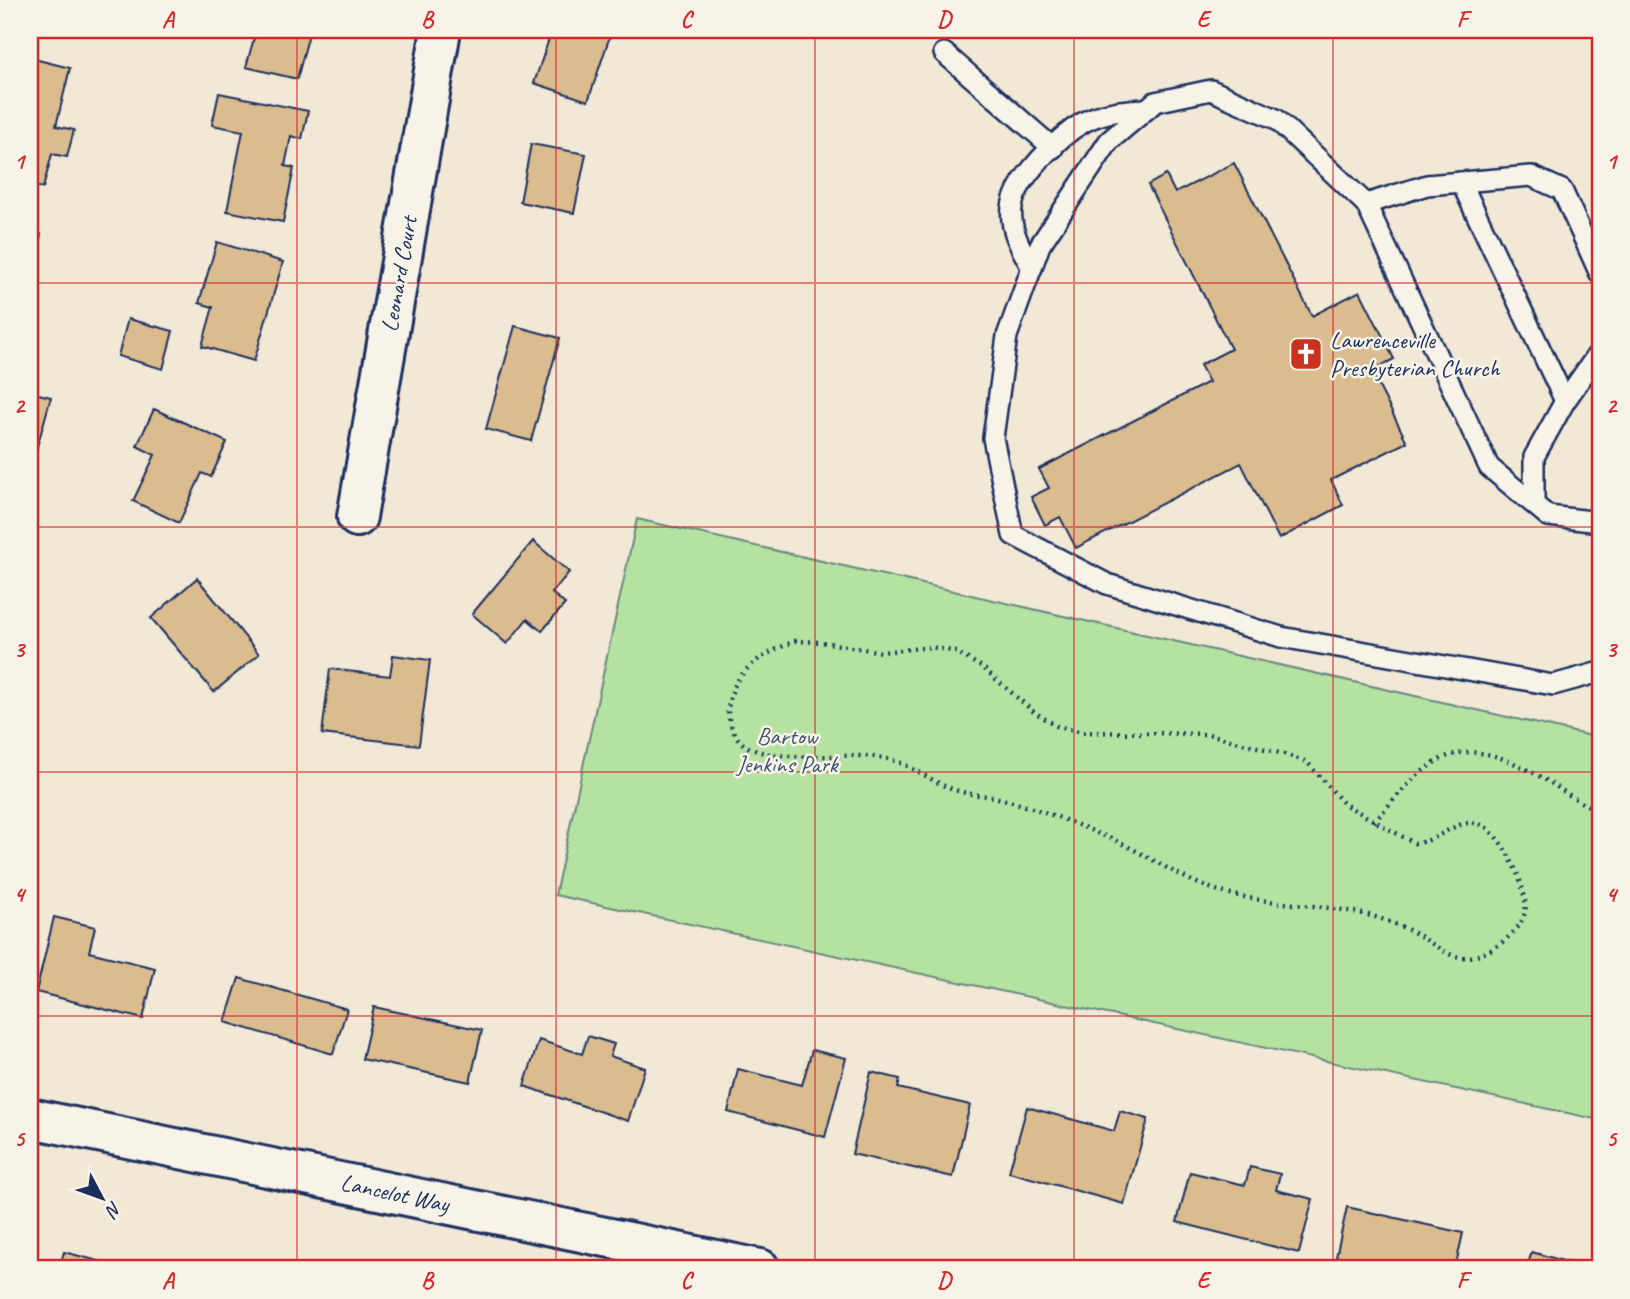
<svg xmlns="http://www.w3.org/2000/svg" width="1630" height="1299" font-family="Caveat,sans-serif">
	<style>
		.green { fill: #b5e2a1; stroke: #688880; stroke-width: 2 }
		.building { fill: #dabc8e; stroke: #1b2f5e; stroke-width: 2 }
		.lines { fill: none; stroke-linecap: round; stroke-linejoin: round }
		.lane-casing { stroke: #1b2f5e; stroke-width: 24 }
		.street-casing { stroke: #1b2f5e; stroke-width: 44 }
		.path { stroke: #1b2f5e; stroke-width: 4.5; stroke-dasharray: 2 5; stroke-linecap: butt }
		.lane { stroke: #f7f3e8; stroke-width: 19 }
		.street { stroke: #f7f3e8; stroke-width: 38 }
		.grid { fill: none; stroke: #d62828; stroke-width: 2; stroke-opacity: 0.55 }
		.labels { text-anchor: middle; stroke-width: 5; stroke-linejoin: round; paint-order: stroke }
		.street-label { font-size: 24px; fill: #1b2f5e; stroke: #f7f3e8 }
		.poi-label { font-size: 24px; fill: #1b2f5e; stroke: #f7f3e8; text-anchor: start }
		.park-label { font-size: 24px; fill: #3a536b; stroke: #f7f3e8 }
		.neatline { fill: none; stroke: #d62828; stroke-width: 2.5 }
		.grid-label { font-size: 23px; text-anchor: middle; font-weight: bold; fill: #d62828 }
	</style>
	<rect width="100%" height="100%" fill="#f1e8d6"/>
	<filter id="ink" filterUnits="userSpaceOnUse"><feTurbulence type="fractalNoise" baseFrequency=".0143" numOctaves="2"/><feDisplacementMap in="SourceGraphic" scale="14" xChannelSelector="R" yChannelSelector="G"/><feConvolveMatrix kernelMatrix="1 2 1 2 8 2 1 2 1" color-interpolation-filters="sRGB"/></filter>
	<g filter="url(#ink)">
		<polygon class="green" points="637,519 1600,738 1600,1120 555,895"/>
		<g class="building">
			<polygon points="244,30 310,30 297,79 246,67 254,38 242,35"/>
			<polygon points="552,30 612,30 588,101 534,83"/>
			<polygon points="30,58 70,68 56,126 74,130 67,157 52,154 43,188 30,185"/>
			<polygon points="219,93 308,111 302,139 291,136 285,166 294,168 283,222 227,211 243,131 212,125"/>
			<polygon points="531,144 586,154 574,213 520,202"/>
			<polygon points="1234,163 1312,316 1360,291 1394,359 1371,371 1407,442 1331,480 1343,505 1279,539 1241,463 1076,548 1060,517 1045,525 1031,497 1049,488 1039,469 1209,382 1200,365 1231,349 1148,185 1166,175 1175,193"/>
			<polygon points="30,232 41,234 30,289"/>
			<polygon points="217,242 283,262 254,361 202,346 213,307 199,303"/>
			<polygon points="128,319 173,331 163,369 118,356"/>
			<polygon points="515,326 560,338 531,441 486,429"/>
			<polygon points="30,392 51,397 30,472"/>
			<polygon points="154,409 227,442 211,477 202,473 179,523 133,501 155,455 137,446"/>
			<polygon points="533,541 569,572 552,593 565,604 542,631 527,619 507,644 472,614"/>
			<polygon points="197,578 259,654 214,692 151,618"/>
			<polygon points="393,655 430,660 419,745 322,734 330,669 390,676"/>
			<polygon points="54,917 95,927 89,952 155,968 143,1019 36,992"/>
			<polygon points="239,978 347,1009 333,1054 225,1022"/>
			<polygon points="374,1007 482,1030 470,1082 362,1059"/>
			<polygon points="588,1036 614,1044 610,1056 645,1068 628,1121 524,1086 539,1040 582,1054"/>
			<polygon points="812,1050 846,1058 825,1137 728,1112 738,1069 802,1085"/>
			<polygon points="871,1072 900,1079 898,1088 970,1105 953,1177 852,1154"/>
			<polygon points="1027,1107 1114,1131 1120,1111 1148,1119 1124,1204 1009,1172"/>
			<polygon points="1250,1167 1280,1174 1276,1190 1313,1199 1299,1253 1177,1222 1190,1172 1245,1185"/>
			<polygon points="1347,1207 1463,1233 1455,1269 1389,1269 1336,1257"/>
			<polygon points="64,1252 129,1269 59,1269"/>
			<polygon points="1532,1252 1591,1269 1526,1269"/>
		</g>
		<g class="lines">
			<defs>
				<g id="lane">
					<polyline points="944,53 1053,148"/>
					<polyline points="1461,182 1565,401"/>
					<polyline points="1366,204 1276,119 1211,90 1155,102 1109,141 1040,245 1007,336 993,438 1013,535 1107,584 1281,637 1553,685 1600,672"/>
					<path d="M1032 268C1022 250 1009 230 1012 207 1016 179 1059 136 1084 122 1103 111 1126 110 1147 109"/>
					<polyline points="1600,274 1562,190 1531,176 1427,185 1366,204 1489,467 1548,516 1600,522"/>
					<polyline points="1534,502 1534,457 1565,401 1600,351"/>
				</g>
				<g id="street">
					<polyline points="357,517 441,30"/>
					<polyline points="30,1118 760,1269"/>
				</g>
			</defs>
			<use href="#lane" class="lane-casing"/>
			<use href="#street" class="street-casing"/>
			<g class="path">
				<path d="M795 641 821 642 882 652 931 647 956 652 982 667 1034 712 1057 726 1082 732 1208 734 1284 754 1307 762 1344 804 1414 843C1437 843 1457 817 1479 824 1501 830 1530 891 1525 912 1520 933 1489 956 1468 957 1445 959 1431 940 1411 931 1401 926 1390 922 1379 918 1325 902 1267 907 1213 889 1178 878 1147 854 1114 840 1077 824 1037 808 998 798 985 795 971 795 958 791 936 785 917 768 895 761 854 747 771 769 741 742 734 736 728 720 728 711 731 671 761 655 795 641Z"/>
				<path d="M1374 822C1427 762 1453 727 1535 774 1558 786 1576 802 1600 811"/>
			</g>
			<use href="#lane" class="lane"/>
			<use href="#street" class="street"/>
		</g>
	</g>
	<path class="grid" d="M297 30V1269M556 30V1269M815 30V1269M1074 30V1269M1333 30V1269M30 283H1600M30 527H1600M30 772H1600M30 1016H1600"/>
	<defs>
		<symbol id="church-square" viewBox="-11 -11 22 22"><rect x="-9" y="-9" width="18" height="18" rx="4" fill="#c8321e" stroke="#f7f3e8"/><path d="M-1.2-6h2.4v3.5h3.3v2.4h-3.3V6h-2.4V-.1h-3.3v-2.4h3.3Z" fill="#fff"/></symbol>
	</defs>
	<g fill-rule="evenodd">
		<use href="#church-square" x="1287" y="335" width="38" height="38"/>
	</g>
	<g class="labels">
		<g class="street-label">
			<text transform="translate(399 274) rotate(-80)" y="8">Leonard Court</text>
			<text transform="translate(395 1193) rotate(12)" y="8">Lancelot Way</text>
		</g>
		<g class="poi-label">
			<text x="1330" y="348">Lawrenceville<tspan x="1330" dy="28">Presbyterian Church</tspan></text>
		</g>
		<g class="park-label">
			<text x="787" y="744">Bartow<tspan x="787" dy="28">Jenkins Park</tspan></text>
		</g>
	</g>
	<rect width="1630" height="1299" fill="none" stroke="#f7f3e8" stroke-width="77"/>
	<g transform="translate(102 1198) rotate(131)" stroke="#f7f3e8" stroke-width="5" paint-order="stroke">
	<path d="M0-5L12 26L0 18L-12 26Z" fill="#1b2f5e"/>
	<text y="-10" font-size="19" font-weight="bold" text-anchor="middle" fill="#1b2f5e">N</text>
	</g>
	<rect x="38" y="38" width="1554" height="1222" class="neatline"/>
	<g class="grid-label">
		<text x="168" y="27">A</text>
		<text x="427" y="27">B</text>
		<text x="686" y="27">C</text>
		<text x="944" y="27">D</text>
		<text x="1203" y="27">E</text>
		<text x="1462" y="27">F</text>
		<text x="19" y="169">1</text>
		<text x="1611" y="169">1</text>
		<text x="19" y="413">2</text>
		<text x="1611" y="413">2</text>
		<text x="19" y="657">3</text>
		<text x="1611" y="657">3</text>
		<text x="19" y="902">4</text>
		<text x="1611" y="902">4</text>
		<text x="19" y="1146">5</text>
		<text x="1611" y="1146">5</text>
		<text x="168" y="1288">A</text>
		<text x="427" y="1288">B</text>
		<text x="686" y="1288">C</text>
		<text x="944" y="1288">D</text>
		<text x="1203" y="1288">E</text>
		<text x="1462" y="1288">F</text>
	</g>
</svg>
